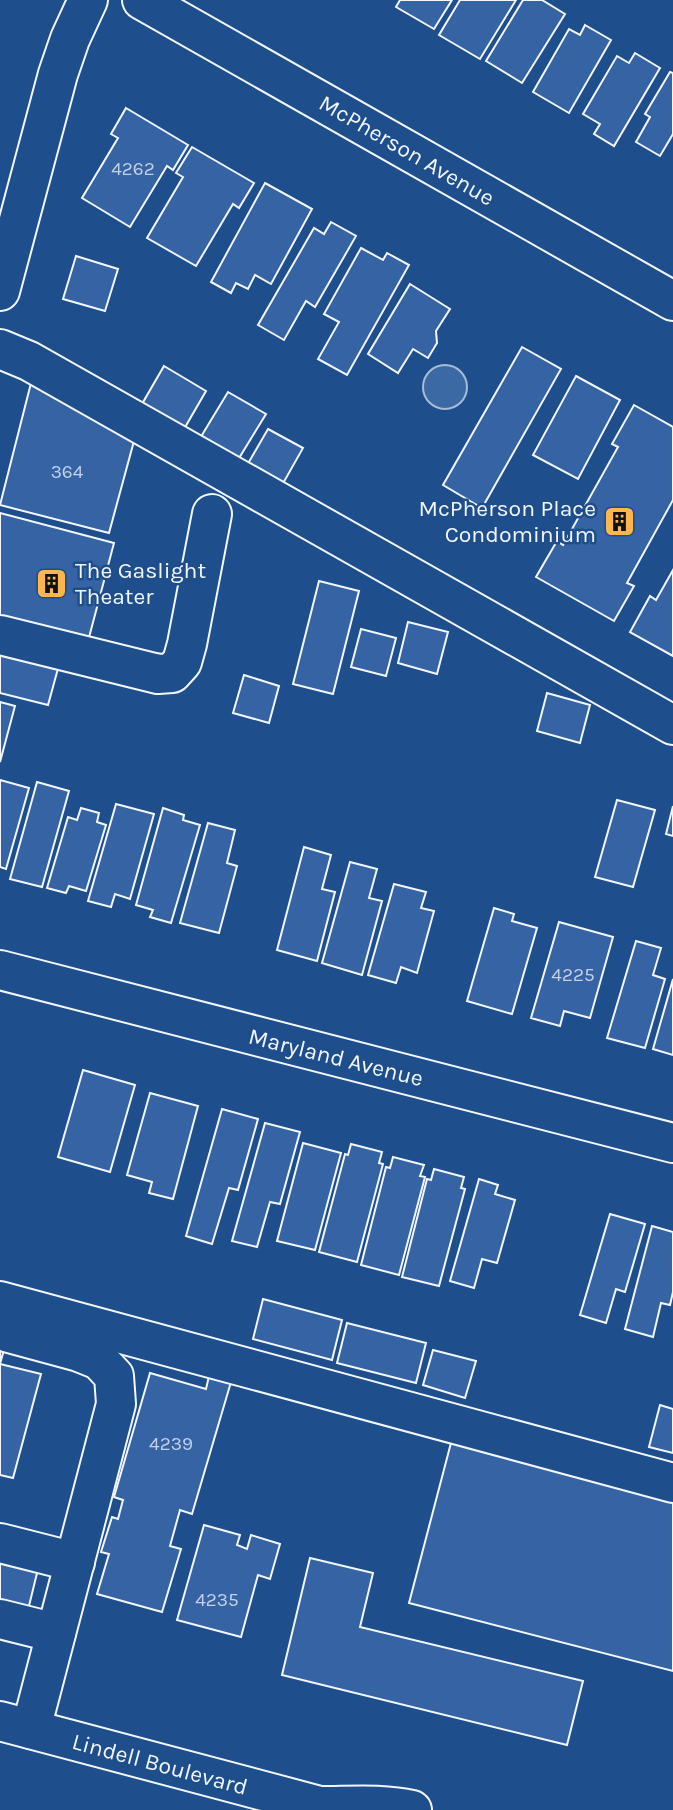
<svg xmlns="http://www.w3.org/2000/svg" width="673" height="1810" font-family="Karla,sans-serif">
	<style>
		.water { fill: #3b69a3; stroke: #a8bbd7; stroke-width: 2 }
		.building { fill: #3563a3; stroke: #f2f6ff; stroke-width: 2 }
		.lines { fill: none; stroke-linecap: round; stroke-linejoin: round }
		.minor-casing { stroke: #f2f6ff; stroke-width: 42 }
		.major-casing { stroke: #f2f6ff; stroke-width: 42 }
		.minor { stroke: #1f4e8c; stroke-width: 38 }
		.major { stroke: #1f4e8c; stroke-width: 38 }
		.labels { text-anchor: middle; stroke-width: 5; stroke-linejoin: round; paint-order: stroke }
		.number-label { font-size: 19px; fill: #c3d1e8 }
		.street-label { font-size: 23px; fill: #f2f6ff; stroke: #1f4e8c }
		.poi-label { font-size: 23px; fill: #f2f6ff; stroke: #1f4e8c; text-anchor: end }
	</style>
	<rect width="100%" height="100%" fill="#1f4e8c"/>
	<circle class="water" cx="445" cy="387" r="22"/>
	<g class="building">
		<polygon points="400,0 452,0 434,29 396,7"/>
		<polygon points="460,0 516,0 480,59 439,35"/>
		<polygon points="523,0 542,0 565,14 522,83 486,61"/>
		<polygon points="585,25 611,40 569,113 533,92 569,29 580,35"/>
		<polygon points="635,53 660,68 614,146 594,134 600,124 583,114 617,56 629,63"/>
		<polygon points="670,72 673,73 673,134 660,156 636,142 650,117 645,114"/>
		<polygon points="126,108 188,145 173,170 167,166 130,227 82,198 118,138 111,134"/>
		<polygon points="192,147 254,183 239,208 233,204 196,266 147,238 183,177 176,173"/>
		<polygon points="265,183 312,209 271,284 255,275 248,289 236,283 231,293 211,282"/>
		<polygon points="331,222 356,236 315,307 306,301 284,340 258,325 314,228 324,234"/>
		<polygon points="361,248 383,260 387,253 409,265 347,375 318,359 339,322 324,314"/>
		<polygon points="76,256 118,269 105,311 63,299"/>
		<polygon points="410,284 450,309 436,331 437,343 428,358 413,349 398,373 368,354"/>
		<polygon points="522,347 561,369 482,508 443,485"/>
		<polygon points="164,366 206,391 184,429 142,404"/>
		<polygon points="576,376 620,400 578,479 533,455"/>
		<polygon points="31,383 134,441 109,533 0,505"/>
		<polygon points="228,392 266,414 236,463 199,440"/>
		<polygon points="634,405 673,427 673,500 627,583 634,586 614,621 536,577 557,541 563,545 618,447 612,444"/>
		<polygon points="268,429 303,448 281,487 246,467"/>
		<polygon points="0,513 114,543 87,645 0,622"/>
		<polygon points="673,570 673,656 630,632 650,596 656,600"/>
		<polygon points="319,581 359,591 333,694 293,684"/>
		<polygon points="408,622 448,632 437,674 398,663"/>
		<polygon points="361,629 396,638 386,676 351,667"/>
		<polygon points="0,649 59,665 48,705 0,693"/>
		<polygon points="244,675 279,686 269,723 233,713"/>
		<polygon points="547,693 590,705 580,743 537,731"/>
		<polygon points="0,702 15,706 0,762"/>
		<polygon points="0,780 29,788 6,869 0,867"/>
		<polygon points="37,782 69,791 42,887 10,879"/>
		<polygon points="617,800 655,810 633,887 595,877"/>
		<polygon points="116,804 154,814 130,899 115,894 111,907 88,901"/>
		<polygon points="673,806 673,836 666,834"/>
		<polygon points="81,808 99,813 97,822 106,825 86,891 69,886 66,893 47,888 68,817 77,820"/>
		<polygon points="163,808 184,815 183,820 200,825 171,923 150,917 153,910 136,905"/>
		<polygon points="208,823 235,830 227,863 237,866 219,933 180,923"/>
		<polygon points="304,847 331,855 322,889 335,892 317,961 277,950"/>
		<polygon points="350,862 377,869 369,898 382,901 362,975 322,963"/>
		<polygon points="394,884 426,892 421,908 434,911 417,973 401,967 396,983 368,975"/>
		<polygon points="494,908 514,914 512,921 537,928 512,1014 467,1001"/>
		<polygon points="559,922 613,937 590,1018 564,1011 560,1026 531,1018"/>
		<polygon points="636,941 661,948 653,975 665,979 645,1048 607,1038"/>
		<polygon points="673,979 673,1055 653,1049"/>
		<polygon points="83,1070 135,1085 110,1172 58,1157"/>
		<polygon points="150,1093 198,1106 173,1199 149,1193 152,1182 127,1175"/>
		<polygon points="222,1109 258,1119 238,1190 229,1188 212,1244 186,1236"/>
		<polygon points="265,1123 300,1132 280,1204 270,1202 257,1247 232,1241"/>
		<polygon points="303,1143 341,1153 315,1250 277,1241"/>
		<polygon points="351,1144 382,1152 379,1163 383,1164 357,1262 319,1252 345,1154 348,1155"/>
		<polygon points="393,1157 424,1165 420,1176 425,1177 399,1275 361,1265 386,1167 390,1168"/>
		<polygon points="434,1169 464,1177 461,1188 465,1189 439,1286 402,1277 427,1179 431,1180"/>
		<polygon points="479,1179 498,1185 495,1194 515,1200 497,1263 482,1259 474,1288 450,1281"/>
		<polygon points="610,1214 645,1224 625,1292 616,1289 606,1323 580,1315"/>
		<polygon points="652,1226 673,1232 673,1292 670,1305 661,1303 653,1337 625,1329"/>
		<polygon points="263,1299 342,1320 332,1360 253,1339"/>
		<polygon points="0,1318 12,1321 0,1364 41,1374 13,1478 0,1475"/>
		<polygon points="347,1323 426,1343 416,1383 337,1363"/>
		<polygon points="433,1350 476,1361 465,1398 423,1385"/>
		<polygon points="150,1373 206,1389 209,1376 231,1382 192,1514 180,1510 170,1546 181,1549 162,1612 97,1594 109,1554 101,1552 112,1517 118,1519 123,1500 114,1497"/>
		<polygon points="660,1405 673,1409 673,1453 649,1447"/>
		<polygon points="452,1439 673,1495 673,1671 409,1603"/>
		<polygon points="204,1525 240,1535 237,1545 247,1549 251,1535 280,1544 270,1579 258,1575 241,1637 177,1620"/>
		<polygon points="310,1558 373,1573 360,1627 583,1681 567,1745 282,1675"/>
		<polygon points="0,1559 38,1569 28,1610 0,1603"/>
	</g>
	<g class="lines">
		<defs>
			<g id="minor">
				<polyline points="142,0 673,301"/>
				<polyline points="0,291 58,74 70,39 88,0"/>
				<polyline points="0,349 29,361 673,725"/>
				<polyline points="0,635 158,674 172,673 182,662 187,644 212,514"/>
				<polyline points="0,970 673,1143"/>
				<polyline points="0,1301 673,1483"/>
				<polyline points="9,1333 79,1352 99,1360 114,1376 116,1404 31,1729"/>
				<polyline points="0,1543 75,1562"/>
				<polyline points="0,1619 56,1633"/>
			</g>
			<path id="major" d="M0 1721 320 1806C350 1806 383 1803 412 1810"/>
		</defs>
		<use href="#minor" class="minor-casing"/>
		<use href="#major" class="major-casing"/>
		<use href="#minor" class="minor"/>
		<use href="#major" class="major"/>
	</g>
	<defs>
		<symbol id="building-square" viewBox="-11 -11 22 22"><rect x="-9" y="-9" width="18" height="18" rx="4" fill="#ffb74d" stroke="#1f4e8c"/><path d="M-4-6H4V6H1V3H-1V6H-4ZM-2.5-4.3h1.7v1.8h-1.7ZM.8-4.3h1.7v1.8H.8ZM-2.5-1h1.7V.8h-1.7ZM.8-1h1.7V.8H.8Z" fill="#111"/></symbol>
	</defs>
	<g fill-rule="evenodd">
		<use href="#building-square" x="602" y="504" width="35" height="35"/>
		<use href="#building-square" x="34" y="566" width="35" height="35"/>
	</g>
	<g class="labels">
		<g class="number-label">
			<text x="133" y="175">4262</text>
			<text x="67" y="478">364</text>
			<text x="573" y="981">4225</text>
			<text x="171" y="1450">4239</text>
			<text x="217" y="1606">4235</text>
		</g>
		<g class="street-label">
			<text transform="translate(407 150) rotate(30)" y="8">McPherson Avenue</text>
			<text transform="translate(336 1057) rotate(14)" y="8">Maryland Avenue</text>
			<text transform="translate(160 1764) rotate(15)" y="8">Lindell Boulevard</text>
		</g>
		<g class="poi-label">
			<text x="596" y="516">McPherson Place<tspan x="596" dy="26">Condominium</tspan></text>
			<text x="75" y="578" text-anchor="start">The Gaslight<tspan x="75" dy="26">Theater</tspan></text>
		</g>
	</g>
</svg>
